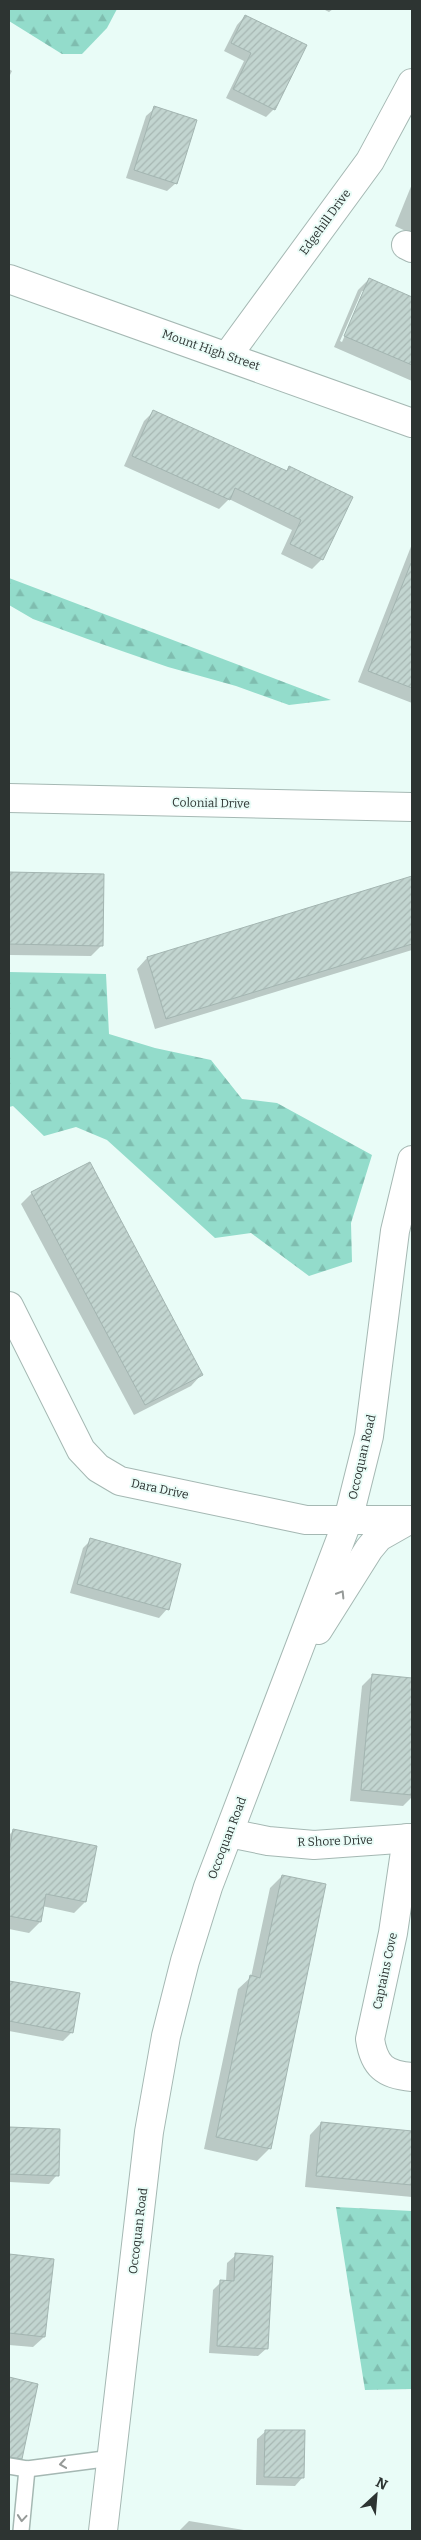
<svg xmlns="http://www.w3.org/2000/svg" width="421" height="2540" font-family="Bitter,serif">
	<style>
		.forest { fill: url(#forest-firs) }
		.shadow { fill: #0003; fill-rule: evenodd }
		.building { fill: url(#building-hatch); stroke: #a3b5b1 }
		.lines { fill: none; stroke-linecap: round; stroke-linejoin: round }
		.service-casing { stroke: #a5b8b3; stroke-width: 18 }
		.minor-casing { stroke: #a5b8b3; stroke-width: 30 }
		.tertiary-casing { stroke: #a5b8b3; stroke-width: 30 }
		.service { stroke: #fff; stroke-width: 15 }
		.minor { stroke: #fff; stroke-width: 28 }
		.tertiary { stroke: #fff; stroke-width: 28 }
		.oneway { stroke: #969a98 }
		.labels { text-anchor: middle; stroke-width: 4; stroke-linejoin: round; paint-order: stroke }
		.street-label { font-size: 12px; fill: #2d3432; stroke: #e9fcf7 }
	</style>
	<defs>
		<pattern id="forest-firs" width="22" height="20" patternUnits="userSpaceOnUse" patternTransform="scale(1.25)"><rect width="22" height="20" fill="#93dccb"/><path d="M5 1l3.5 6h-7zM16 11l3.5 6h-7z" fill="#7fbdaf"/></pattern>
		<pattern id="building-hatch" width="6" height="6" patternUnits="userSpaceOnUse" patternTransform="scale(1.25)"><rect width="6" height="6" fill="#c2d5d0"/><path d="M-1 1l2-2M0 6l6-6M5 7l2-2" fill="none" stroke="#a7b7b3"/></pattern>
	</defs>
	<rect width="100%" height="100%" fill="#e9fcf7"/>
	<g class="forest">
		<polygon points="9,9 117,9 107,28 82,54 62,54 9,21"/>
		<polygon points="9,578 331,700 289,705 236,686 168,667 93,641 33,619 9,605"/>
		<polygon points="9,972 106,974 109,1034 155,1048 211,1060 242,1099 277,1103 372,1155 351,1223 352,1262 309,1276 251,1233 215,1238 107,1140 76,1127 44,1136 13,1106 9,1107"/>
		<polygon points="336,2207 412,2211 412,2389 365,2390"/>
	</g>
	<g class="shadow">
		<polygon points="323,9 333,9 329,12"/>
		<polygon points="245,16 274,109 266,117 226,98 244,61 224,51 237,25"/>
		<polygon points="9,69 12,71 9,77"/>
		<polygon points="155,108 176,183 167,191 126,178 146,116"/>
		<polygon points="412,184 412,234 395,226"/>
		<path d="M369 279 412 298V381L334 347 358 290ZM362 291H364L342 342 340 341Z"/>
		<polygon points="154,411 285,472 289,468 351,498 322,559 312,569 281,554 292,530 229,499 219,509 124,466 144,421"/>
		<polygon points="412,544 412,703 358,682"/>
		<polygon points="9,874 103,875 102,945 91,956 9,955"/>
		<polygon points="410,878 412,950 155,1029 137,969 147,958"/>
		<polygon points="32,1193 201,1375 191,1386 134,1415 21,1204"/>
		<polygon points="91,1540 167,1609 159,1618 70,1593 83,1548"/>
		<polygon points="373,1675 412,1679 412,1797 403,1806 350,1801 362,1686"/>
		<polygon points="14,1830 85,1902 74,1913 42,1906 40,1922 29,1933 9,1929 9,1835"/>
		<polygon points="282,1876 270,2148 257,2161 204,2149 238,1989 251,1977 270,1888"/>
		<polygon points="9,1982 78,1994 72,2032 63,2041 9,2031"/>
		<polygon points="321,2123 412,2132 412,2197 305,2187 310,2135"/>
		<polygon points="9,2128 59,2130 57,2175 49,2184 9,2182"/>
		<polygon points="9,2255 53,2260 44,2337 33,2347 9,2345"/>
		<polygon points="236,2255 267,2348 258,2356 209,2353 213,2290 221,2282 226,2282 227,2263"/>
		<polygon points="9,2378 37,2385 19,2439 9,2437"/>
		<polygon points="266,2431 303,2477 295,2486 256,2485 257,2439"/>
		<polygon points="189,2521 250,2531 179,2531"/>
	</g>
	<g class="building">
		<polygon points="245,15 307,45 275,110 233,89 251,53 231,43"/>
		<polygon points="154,106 197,120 177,184 134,170"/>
		<polygon points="369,278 412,297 412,365 344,336"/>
		<polygon points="153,410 287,471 289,466 353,497 323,560 290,544 301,520 235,488 230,500 132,456"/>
		<polygon points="411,563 412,564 412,688 368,671"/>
		<polygon points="9,872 104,874 103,946 9,944"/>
		<polygon points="412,876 412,944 166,1019 147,957"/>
		<polygon points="90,1162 203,1375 145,1405 31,1192"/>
		<polygon points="90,1538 181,1564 169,1610 77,1584"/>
		<polygon points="372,1674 412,1678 412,1795 361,1790"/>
		<polygon points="13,1829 97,1846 86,1902 46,1894 41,1922 9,1916 9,1853"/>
		<polygon points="282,1875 326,1884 271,2149 216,2137 250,1975 260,1978"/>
		<polygon points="9,1981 80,1993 73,2033 9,2021"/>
		<polygon points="321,2122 412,2131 412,2185 316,2176"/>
		<polygon points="9,2127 60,2129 59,2176 9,2174"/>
		<polygon points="235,2253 273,2256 268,2349 217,2346 220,2280 234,2281"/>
		<polygon points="9,2254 54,2259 45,2337 9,2333"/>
		<polygon points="9,2377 38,2384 22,2459 9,2457"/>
		<polygon points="265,2430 305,2430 304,2478 264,2477"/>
	</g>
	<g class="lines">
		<defs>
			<g id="service">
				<polyline points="9,2466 27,2469 112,2458"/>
				<polyline points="21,2531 27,2469"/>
			</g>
			<g id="minor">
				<polyline points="406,245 412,248"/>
				<polyline points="9,279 412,423"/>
				<polyline points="228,355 370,161 412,83"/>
				<polyline points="9,798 412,807"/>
				<polyline points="9,1306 81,1450 98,1468 120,1481 306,1520 412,1520"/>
				<polyline points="229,1833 268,1841 314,1845 412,1838"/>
				<path d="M407 1838 393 1933 370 2039C374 2066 385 2075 412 2077"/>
			</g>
			<g id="tertiary">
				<polyline points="318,1630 369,1549 379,1537 409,1520"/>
				<polyline points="103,2531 149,2132 166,2036 185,1961 208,1887 348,1520 369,1436 395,1231 412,1160"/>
			</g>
		</defs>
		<use href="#service" class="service-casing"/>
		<use href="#minor" class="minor-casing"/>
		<use href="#tertiary" class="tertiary-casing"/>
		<use href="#service" class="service"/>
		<use href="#minor" class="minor"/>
		<use href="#tertiary" class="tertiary"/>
	</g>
	<defs><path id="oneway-chevron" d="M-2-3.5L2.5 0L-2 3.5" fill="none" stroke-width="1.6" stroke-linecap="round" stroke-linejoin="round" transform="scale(1.25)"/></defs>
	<g class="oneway">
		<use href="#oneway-chevron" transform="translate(341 1594) rotate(-58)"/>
		<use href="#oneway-chevron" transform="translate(63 2464) rotate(172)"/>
		<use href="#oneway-chevron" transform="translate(22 2518) rotate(95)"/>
	</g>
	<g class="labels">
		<g class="street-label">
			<text transform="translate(325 222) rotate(-54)" y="4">Edgehill Drive</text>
			<text transform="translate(211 350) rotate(19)" y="4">Mount High Street</text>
			<text transform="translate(211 803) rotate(1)" y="4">Colonial Drive</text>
			<text transform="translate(362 1457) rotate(-77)" y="4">Occoquan Road</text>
			<text transform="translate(160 1489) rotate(12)" y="4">Dara Drive</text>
			<text transform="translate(227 1838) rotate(-69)" y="4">Occoquan Road</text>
			<text transform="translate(335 1841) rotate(-2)" y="4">R Shore Drive</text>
			<text transform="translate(385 1971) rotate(-78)" y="4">Captains Cove</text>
			<text transform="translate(138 2231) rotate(-83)" y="4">Occoquan Road</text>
		</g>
	</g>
	<rect width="421" height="2540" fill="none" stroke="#2d3432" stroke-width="20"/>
	<g transform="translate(376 2495) rotate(26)" stroke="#e9fcf7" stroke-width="4" paint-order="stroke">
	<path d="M0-4L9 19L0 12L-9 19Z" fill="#2d3432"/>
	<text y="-8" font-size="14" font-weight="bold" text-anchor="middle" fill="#2d3432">N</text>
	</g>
</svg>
